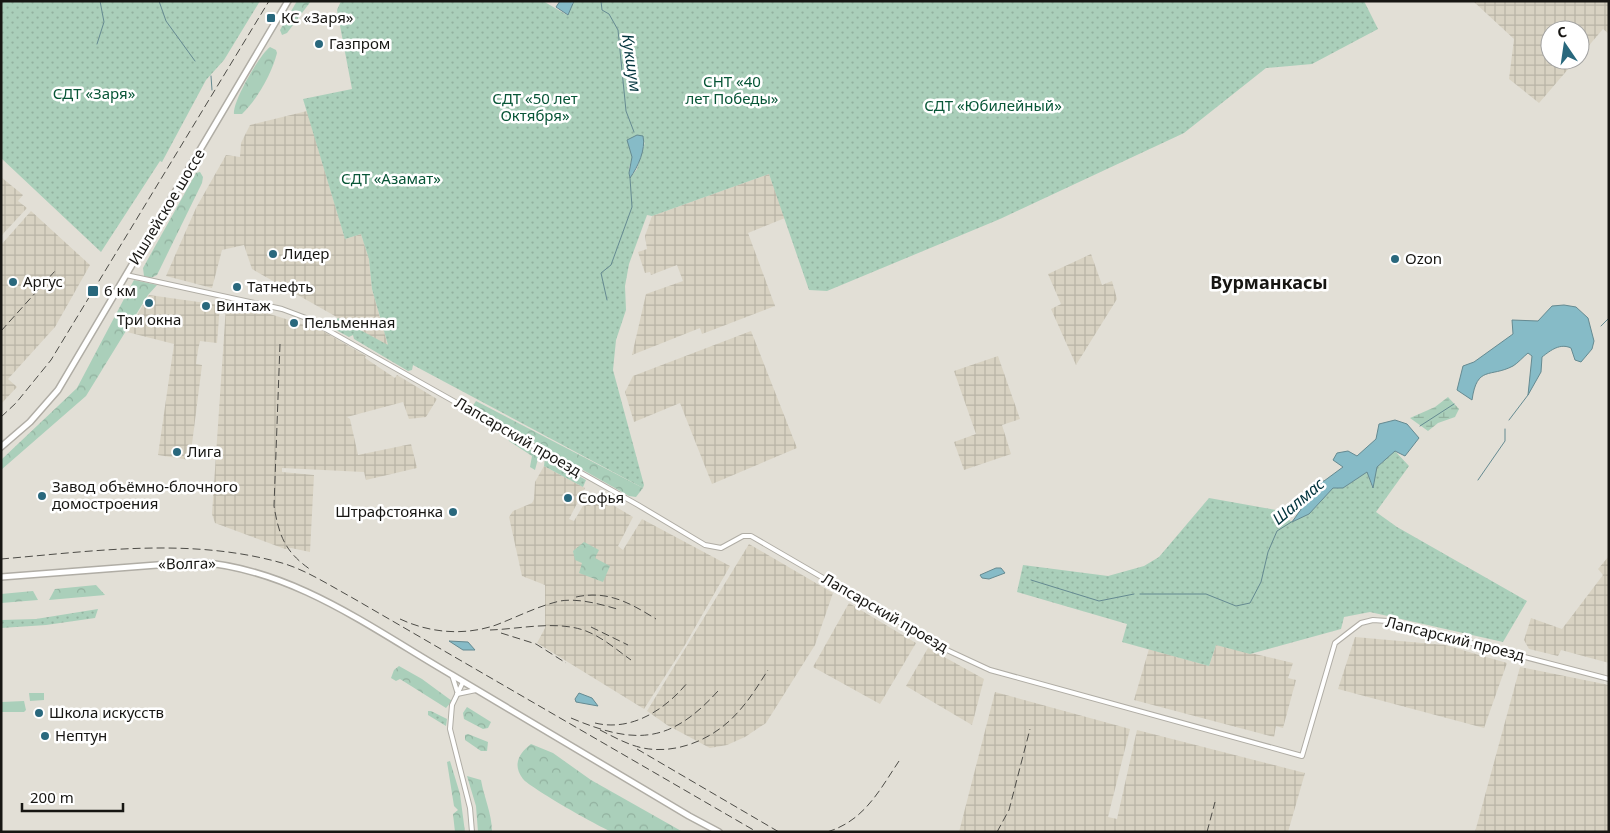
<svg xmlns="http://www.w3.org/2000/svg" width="1610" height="833" font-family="'Noto Sans',sans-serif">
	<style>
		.industrial { fill: url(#industrial-grid) }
		.grass { fill: url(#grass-dots); fill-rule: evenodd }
		.forest { fill: url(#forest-crowns) }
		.wetland { fill: url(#wetland-marsh) }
		.park { fill: #aacfba }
		.water { fill: #86bbc7; stroke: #658a91 }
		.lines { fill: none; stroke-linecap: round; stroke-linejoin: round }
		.stream { stroke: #658a91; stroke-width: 1 }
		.tertiary-casing { stroke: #b0ada5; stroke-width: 6 }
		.primary-casing { stroke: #b0ada5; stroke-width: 8 }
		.trunk-casing { stroke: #b0ada5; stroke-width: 8 }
		.tertiary { stroke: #fff; stroke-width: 4 }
		.primary { stroke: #fff; stroke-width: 5 }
		.trunk { stroke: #fff; stroke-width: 5 }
		.rail { stroke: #4d4c47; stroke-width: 1; stroke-dasharray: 8 4; stroke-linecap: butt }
		.poi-dot { fill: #29687d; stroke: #fff; stroke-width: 2 }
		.labels { text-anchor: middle; stroke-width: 5; stroke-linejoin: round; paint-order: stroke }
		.poi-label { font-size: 15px; fill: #171613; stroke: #fff; text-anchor: start }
		.park-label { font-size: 15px; fill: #085637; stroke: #fff }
		.street-label { font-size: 15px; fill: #171613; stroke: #fff }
		.water-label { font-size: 16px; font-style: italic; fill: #00333c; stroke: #fff }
		.quarter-label { font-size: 18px; font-weight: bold; fill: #171613; stroke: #fff }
	</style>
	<defs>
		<pattern id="industrial-grid" width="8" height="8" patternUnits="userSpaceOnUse" patternTransform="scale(1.25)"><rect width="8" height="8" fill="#d8d2c2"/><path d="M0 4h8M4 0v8" fill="none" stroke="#b9b4a6"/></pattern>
		<pattern id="grass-dots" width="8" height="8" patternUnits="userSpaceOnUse" patternTransform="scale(1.25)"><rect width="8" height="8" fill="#aacfba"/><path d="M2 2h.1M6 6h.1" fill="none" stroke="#92b19f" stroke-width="1.8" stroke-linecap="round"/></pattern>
		<pattern id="forest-crowns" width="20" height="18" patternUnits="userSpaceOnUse" patternTransform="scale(1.25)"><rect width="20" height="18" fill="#aacfba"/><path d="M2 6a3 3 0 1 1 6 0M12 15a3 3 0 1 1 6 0" fill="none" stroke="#92b19f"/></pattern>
		<pattern id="wetland-marsh" width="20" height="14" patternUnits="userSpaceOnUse" patternTransform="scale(1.25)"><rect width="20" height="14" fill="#aacfba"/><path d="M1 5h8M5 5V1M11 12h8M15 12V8" fill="none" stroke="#92b19f"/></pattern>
	</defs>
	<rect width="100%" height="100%" fill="#e2dfd6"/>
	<g class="industrial">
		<polygon points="1473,1 1609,1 1609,34 1603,29 1580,56 1580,30 1550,30 1550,60 1576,60 1539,103 1509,79 1514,39"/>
		<polygon points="307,111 345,239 361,234 369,259 372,289 388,346 252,269 244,245 222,250 212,288 166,276 196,208 226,155 240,157 241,143 250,125"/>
		<polygon points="769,174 785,218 748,233 775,306 702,334 700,328 632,355 646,294 683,281 677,265 651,275 650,272 645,273 638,252 647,249 645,236 652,216"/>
		<polygon points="1,177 23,195 18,201 27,208 1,236"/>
		<polygon points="31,211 90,265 55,327 8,379 17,387 1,404 1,245"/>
		<polygon points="1091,254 1102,285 1112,281 1117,299 1076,365 1051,309 1061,304 1048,274"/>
		<polygon points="149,295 220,305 217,343 200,341 198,350 196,364 202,365 190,460 158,455 174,344 127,332"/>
		<polygon points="226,306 257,310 321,330 366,356 365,358 395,378 397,375 437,399 426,417 409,419 403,402 347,417 350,419 358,455 411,444 417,468 366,480 364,472 282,468 282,472 314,475 310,552 291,548 285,549 215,523 212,514"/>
		<polygon points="751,331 797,448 712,484 680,403 634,422 625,392 633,376"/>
		<polygon points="998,356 1020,419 1002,425 1011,454 964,470 954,442 976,434 954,371"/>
		<polygon points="544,466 585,488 569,519 574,521 591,492 633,517 618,546 623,550 642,519 730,566 685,645 644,709 537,643 545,628 545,585 522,576 509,517 513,511 532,503 534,499 535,482"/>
		<polygon points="749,544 833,593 815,645 766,723 745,737 727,745 710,748 667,725 647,711"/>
		<polygon points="1609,556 1609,663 1561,650 1558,656 1529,649 1524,640 1531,618 1562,629 1603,575 1598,569"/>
		<polygon points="849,603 916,643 880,704 813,667"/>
		<polygon points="1355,637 1445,645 1507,663 1484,728 1338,689"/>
		<polygon points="1216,645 1293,663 1288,678 1296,680 1283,728 1276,726 1274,737 1134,700 1149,649 1209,666"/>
		<polygon points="928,648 984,679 972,725 906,686"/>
		<polygon points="1520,667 1609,685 1609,832 1475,832"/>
		<polygon points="995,692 1130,729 1108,817 1117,819 1137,730 1305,773 1288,832 959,832"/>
	</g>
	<g class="grass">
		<polygon points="1,1 260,1 224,60 206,80 162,162 160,161 101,252 1,158"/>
		<path d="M341 1H543L567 15 574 1H1364L1378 29 1312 64 1266 68 1184 133 1000 219 827 291 809 290 769 174 652 216 647 215 629 264 625 286 626 310 616 340 613 370 644 485 643 488 413 365 412 370 408 371 354 339 353 335 349 337 336 330 334 323 338 318 388 345 372 289 369 259 361 234 345 239 303 99 352 89 337 10ZM645 142 637 169 630 178C626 163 636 152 645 142Z"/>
		<polygon points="1395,451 1409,466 1376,512 1397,527 1527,601 1503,642 1370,612 1344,617 1341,629 1250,654 1216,645 1209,666 1122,642 1127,624 1017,592 1023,565 1108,576 1144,566 1159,557 1209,498 1276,510 1292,522 1309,514 1333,488 1343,488 1367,472 1372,487 1377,467"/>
		<polygon points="545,457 586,480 583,487 544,466"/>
		<polygon points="98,609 95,618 46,625 1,628 1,620 36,619"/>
		<polygon points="428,711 431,711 447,719 446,726 428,715"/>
	</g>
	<g class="forest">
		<polygon points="297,1 311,1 287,33 282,35 280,30"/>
		<path d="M270 47 276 50 277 53C272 73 257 100 242 114H234C232 102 260 54 270 47Z"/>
		<polygon points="200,172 203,177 202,183 157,275 151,278 144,276 143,268 196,173"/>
		<polygon points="134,280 157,285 148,295 86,396 1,470 1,460 77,388"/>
		<polygon points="476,401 643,488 636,497 629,496 472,407"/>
		<polygon points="508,437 539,455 535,470 530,467 532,456 509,441"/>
		<polygon points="584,542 599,550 595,558 610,566 603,582 579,573 582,563 575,560 573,551"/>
		<polygon points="96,585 105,595 49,600 55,589"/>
		<polygon points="33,591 38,600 1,603 1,594"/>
		<polygon points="399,666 422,679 452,701 446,708 400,679 396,681 391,678 394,670"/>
		<polygon points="467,707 491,722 488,728 483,729 464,719 463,713"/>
		<polygon points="468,734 488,742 487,751 481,751 465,740 465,735"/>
		<path d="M531 744 553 753 591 780 683 832C666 832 627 833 613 832 602 829 529 787 523 779 512 765 519 753 531 744Z"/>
		<polygon points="450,761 460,794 465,832 455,832 453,814 458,810 454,806 447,762"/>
		<path d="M467 776 481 780C484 798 492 813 492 832H478L476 806Z"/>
	</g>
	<polygon class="wetland" points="1448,397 1459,409 1455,417 1438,423 1428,431 1410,418 1435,407"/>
	<g class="park">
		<polygon points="29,693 44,693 44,700 30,701"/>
		<polygon points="24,701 26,710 24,712 1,712 2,702"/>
	</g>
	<g class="water">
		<polygon points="560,1 574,1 568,15 556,7"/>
		<path d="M637 135 643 136C646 149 638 167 630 178L629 173 632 157 627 140Z"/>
		<path d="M1564 305 1576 307 1588 318 1594 341 1592 349 1581 362 1575 360 1571 348C1560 343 1551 350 1542 357L1541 372 1528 395 1532 356 1528 353C1523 357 1518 363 1513 366 1490 378 1477 365 1472 400L1457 390 1463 366 1474 362 1513 334 1512 320 1538 321 1552 306Z"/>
		<polygon points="1395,420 1407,424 1419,438 1405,456 1395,451 1377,467 1373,488 1367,472 1343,488 1333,488 1309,514 1292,522 1309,498 1314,482 1324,481 1343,467 1333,460 1337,453 1348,451 1357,456 1376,439 1379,424"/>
		<polygon points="996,568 1001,568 1005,573 989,579 982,578 980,575"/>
		<polygon points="449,641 468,642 475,650 463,650"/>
		<polygon points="579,693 592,698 598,706 576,702 575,699"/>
	</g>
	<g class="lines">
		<g class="stream">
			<polyline points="159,1 166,21 195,61"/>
			<polyline points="601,1 602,10 609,14 618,30 626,111 634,132"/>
			<polyline points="97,44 104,22 100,1"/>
			<polyline points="211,76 212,90"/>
			<polyline points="607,300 601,273 611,265 632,207 630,178"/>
			<polyline points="1601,326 1609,318"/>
			<polyline points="1509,420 1528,395"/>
			<polyline points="1420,426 1454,404"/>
			<polyline points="1478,480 1505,441 1505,429"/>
			<polyline points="1031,580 1099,601 1134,594"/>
			<polyline points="1140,594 1206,594 1236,606 1250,603 1261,582 1268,552 1277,531 1293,521"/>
		</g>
		<defs>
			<g id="tertiary">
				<polyline points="126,275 282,309 306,318 638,505 705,545 721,548 743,536 751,536 949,651 990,670 1302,756 1335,643 1361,623 1373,620 1387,621 1609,679"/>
				<polyline points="452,675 457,691"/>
				<polyline points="463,682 452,705 450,729 470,808 472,832"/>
				<polyline points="457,694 476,690"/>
			</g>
			<polyline id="primary" points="1,447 30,422 58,390 288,1"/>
			<path id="trunk" d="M1 577 196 562C292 568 371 628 452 675 531 722 610 769 689 816L719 832"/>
		</defs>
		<use href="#tertiary" class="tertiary-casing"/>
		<use href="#primary" class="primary-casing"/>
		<use href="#trunk" class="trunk-casing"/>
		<use href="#tertiary" class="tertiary"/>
		<use href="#primary" class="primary"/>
		<use href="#trunk" class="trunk"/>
		<g class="rail">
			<polyline points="1,331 55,271"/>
			<path d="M280 344 274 506C279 536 285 552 311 570"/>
			<polyline points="1,417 16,403 51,360 269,1"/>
			<path d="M1 559C95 551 190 537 282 563 306 570 329 585 351 597L757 832"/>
			<path d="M576 597C608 590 630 603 656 619"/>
			<path d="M400 619C430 633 464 636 496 625 517 617 538 606 560 601 578 598 600 604 617 609"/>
			<polyline points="591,627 628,645"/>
			<path d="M490 630C520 629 557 620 586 631 602 637 617 650 631 660"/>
			<polyline points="501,633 536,644 566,663"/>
			<path d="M571 718C635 745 670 744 718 691"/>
			<path d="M595 723C632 732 666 709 688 682"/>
			<path d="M600 730C614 737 628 745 643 748 678 755 716 738 739 711 750 699 759 684 768 670"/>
			<polyline points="637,749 779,832"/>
			<path d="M827 832C864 821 879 791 899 761"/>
			<polyline points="997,832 1009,810 1030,729"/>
			<polyline points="1207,832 1215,802"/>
		</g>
	</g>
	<g class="poi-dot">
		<rect x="266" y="13" width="10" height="10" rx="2.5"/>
		<circle cx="319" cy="44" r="5"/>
		<circle cx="273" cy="254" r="5"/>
		<circle cx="1395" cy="259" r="5"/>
		<circle cx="13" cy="282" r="5"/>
		<circle cx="237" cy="287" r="5"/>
		<rect x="87" y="285" width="12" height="12" rx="2.5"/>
		<circle cx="149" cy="303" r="5"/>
		<circle cx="206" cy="306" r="5"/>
		<circle cx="294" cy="323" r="5"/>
		<circle cx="177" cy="452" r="5"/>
		<circle cx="42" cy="496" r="5"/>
		<circle cx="568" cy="498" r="5"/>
		<circle cx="453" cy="512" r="5"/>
		<circle cx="39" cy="713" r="5"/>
		<circle cx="45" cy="736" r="5"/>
	</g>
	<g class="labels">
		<g class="poi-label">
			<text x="281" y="23">КС «Заря»</text>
			<text x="329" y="49">Газпром</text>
			<text x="283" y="259">Лидер</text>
			<text x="1405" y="264">Ozon</text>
			<text x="23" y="287">Аргус</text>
			<text x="247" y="292">Татнефть</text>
			<text x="104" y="296">6 км</text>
			<text x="216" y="311">Винтаж</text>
			<text x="149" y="325" text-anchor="middle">Три окна</text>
			<text x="304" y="328">Пельменная</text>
			<text x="187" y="457">Лига</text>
			<text x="52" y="492">Завод объёмно-блочного<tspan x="52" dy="17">домостроения</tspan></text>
			<text x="578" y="503">Софья</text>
			<text x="443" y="517" text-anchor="end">Штрафстоянка</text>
			<text x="49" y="718">Школа искусств</text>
			<text x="55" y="741">Нептун</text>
		</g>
		<g class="park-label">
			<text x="732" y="87">СНТ «40<tspan x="732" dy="17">лет Победы»</tspan></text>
			<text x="94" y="99">СДТ «Заря»</text>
			<text x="535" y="104">СДТ «50 лет<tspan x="535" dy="17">Октября»</tspan></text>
			<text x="993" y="111">СДТ «Юбилейный»</text>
			<text x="391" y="184">СДТ «Азамат»</text>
		</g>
		<g class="street-label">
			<text transform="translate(167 207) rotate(-59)" y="5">Ишлейское шоссе</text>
			<text transform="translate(518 437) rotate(30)" y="5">Лапсарский проезд</text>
			<text transform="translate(187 564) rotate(-1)" y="5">«Волга»</text>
			<text transform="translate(885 613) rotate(30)" y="5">Лапсарский проезд</text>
			<text transform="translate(1455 639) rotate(14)" y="5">Лапсарский проезд</text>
		</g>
		<g class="water-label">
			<text transform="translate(632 63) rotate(82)" y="6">Кукшум</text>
			<text transform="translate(1298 501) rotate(-40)" y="6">Шалмас</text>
		</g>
		<g class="quarter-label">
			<text x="1269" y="289">Вурманкасы</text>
		</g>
	</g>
	<rect width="1610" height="833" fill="none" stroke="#171613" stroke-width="5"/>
	<g transform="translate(1565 45) rotate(347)"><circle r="24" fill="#ffffff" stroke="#a2a2a1"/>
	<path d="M0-4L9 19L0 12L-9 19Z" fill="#29687d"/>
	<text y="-8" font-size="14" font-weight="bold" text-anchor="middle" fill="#171613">С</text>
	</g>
	<path d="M22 803v8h101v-8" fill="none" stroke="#171613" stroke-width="2.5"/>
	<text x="30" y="803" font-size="15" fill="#171613" stroke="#ffffff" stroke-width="4" paint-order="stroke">200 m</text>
</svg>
